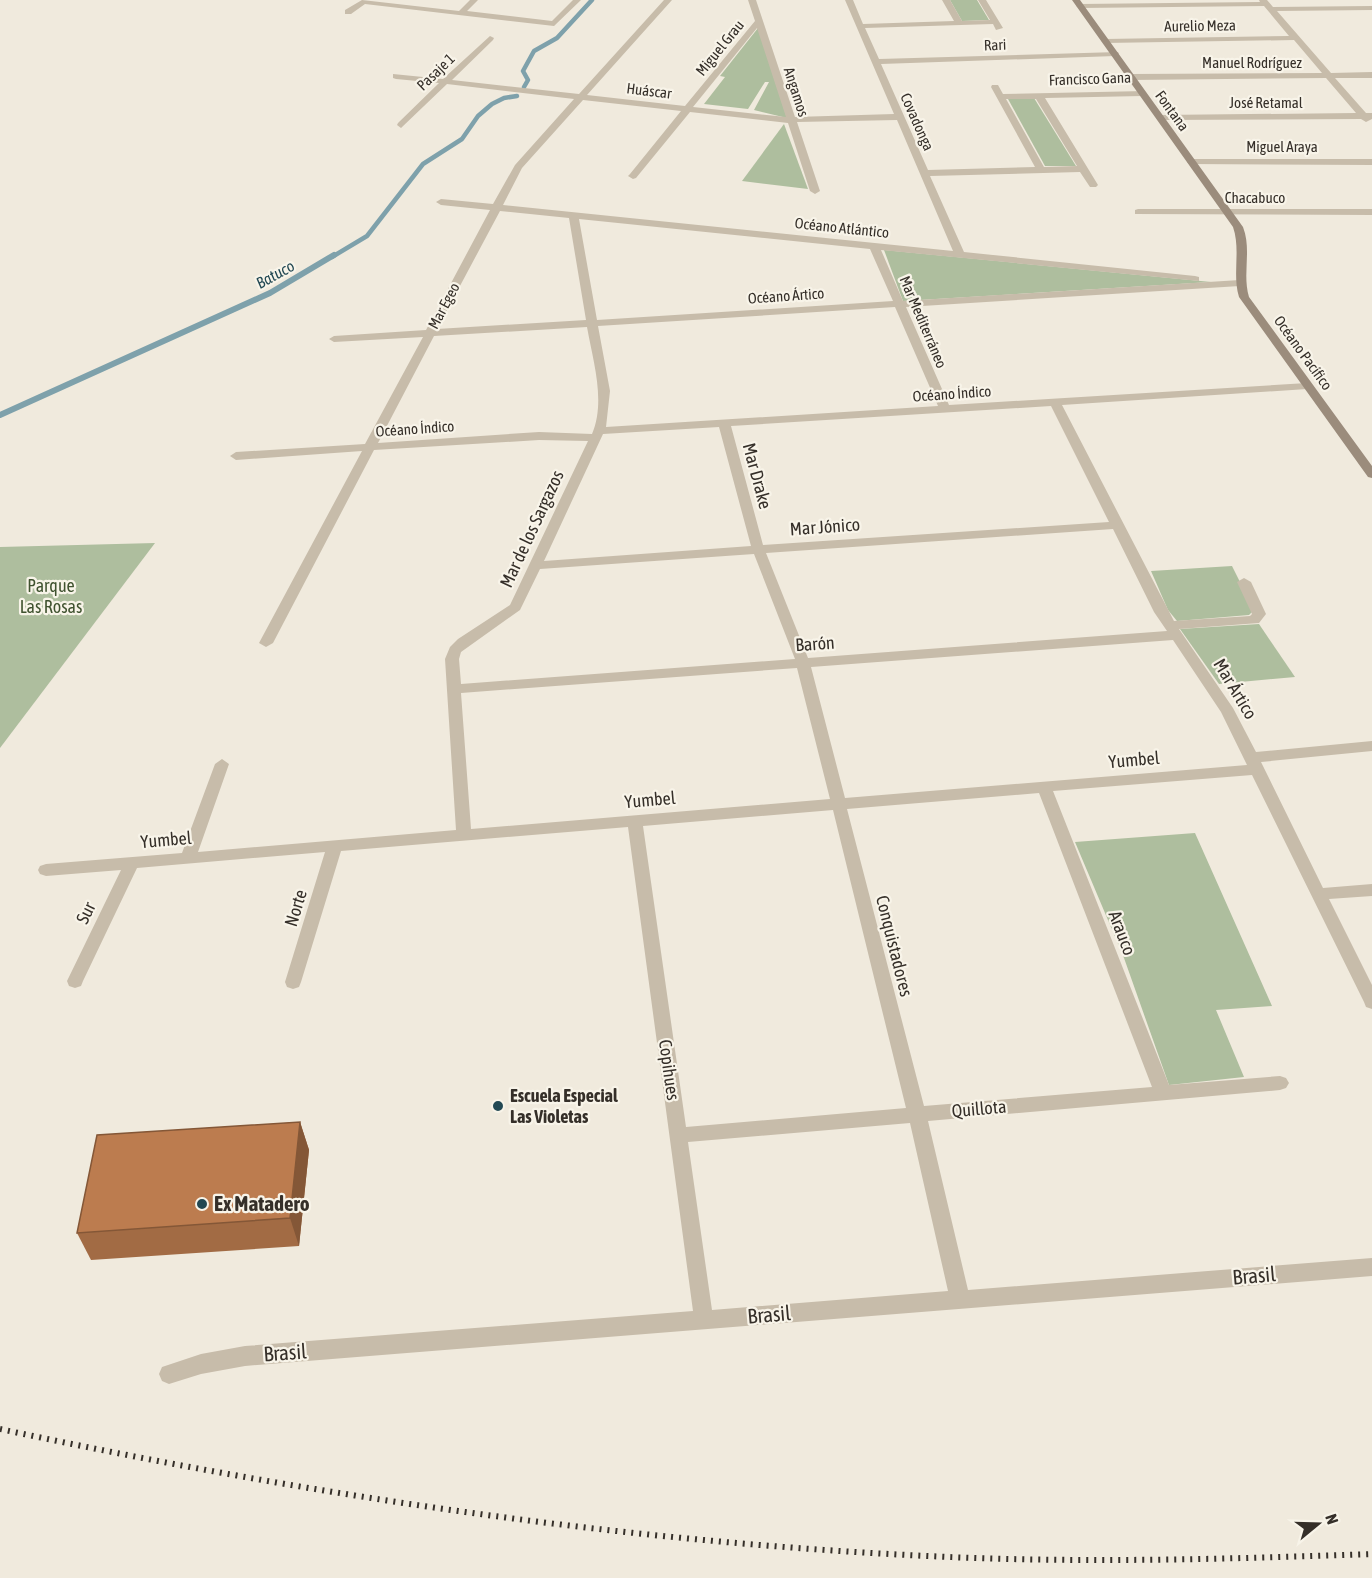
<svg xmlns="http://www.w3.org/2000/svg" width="1372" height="1578" font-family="'Asap Condensed',sans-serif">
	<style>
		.green { fill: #aebe9e }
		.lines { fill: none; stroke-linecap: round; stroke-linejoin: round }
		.stream-far1 { stroke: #7ea1ab; stroke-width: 4.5 }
		.stream { stroke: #7ea1ab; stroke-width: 6 }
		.street { fill: #c7bcaa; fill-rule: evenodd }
		.secondary { fill: #9b8c7c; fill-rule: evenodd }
		.rail { stroke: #352f29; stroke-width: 6; stroke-dasharray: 2 6; stroke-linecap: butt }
		.wall { fill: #a26b44 }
		.shaded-wall { fill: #845737 }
		.building { fill: #bc7c4f; stroke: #845737; stroke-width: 1.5 }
		.poi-dot { fill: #224853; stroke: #f8f4e9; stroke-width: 2 }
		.labels { text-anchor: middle; stroke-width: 4.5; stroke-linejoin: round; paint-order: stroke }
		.far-street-label { font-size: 15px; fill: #352f29; stroke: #f8f4e9 }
		.far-water-label { font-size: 16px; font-style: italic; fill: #224853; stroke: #f8f4e9 }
		.street-label { font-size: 18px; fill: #352f29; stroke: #f8f4e9 }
		.park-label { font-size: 18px; fill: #3f522f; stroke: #f8f4e9 }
		.poi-label { font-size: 18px; font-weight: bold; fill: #352f29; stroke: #f8f4e9; text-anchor: start }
		.near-poi-label { font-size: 21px; font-weight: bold; fill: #352f29; stroke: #f8f4e9; text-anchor: start }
		.near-street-label { font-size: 21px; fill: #352f29; stroke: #f8f4e9 }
	</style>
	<rect width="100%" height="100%" fill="#f0eadd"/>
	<g class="green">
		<polygon points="950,0 977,0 989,20 962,21"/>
		<polygon points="758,28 787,118 754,110 769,82 765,82 748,109 704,104 725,77 720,76"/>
		<polygon points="1034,98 1076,166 1045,166 1008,99"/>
		<polygon points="784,124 808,189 742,181"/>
		<polygon points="884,250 1211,282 903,301"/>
		<polygon points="155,543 0,748 0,547"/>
		<polygon points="1232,566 1254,610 1249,615 1177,621 1168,610 1151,571"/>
		<polygon points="1259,624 1295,677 1219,684 1180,629"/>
		<polygon points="1195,833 1272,1006 1216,1010 1244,1077 1169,1085 1124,958 1075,842"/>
	</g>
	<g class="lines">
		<g class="stream-far1">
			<polyline points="524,87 528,80 523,71 534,51 557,38 592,0"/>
			<polyline points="332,257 367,236 423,164 462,139 478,116 492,104 504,98 517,96"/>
		</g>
		<polyline class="stream" points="0,415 270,293 334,255"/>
		<g class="street">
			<polygon points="362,0 459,11 470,0 478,0 467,11 552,21 573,0 581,0 554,26 365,4 351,14 345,14 345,10"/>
			<path d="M664 0H672L587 95 685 106 755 21 748 0H756L795 117 894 114 845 0H853L863 24 954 21 942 0H950L962 21 990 20 978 0H986L1003 28 996 30 993 24 865 28 879 59 1118 52 1119 54 1115 56 881 64 928 170 1035 167 991 87 992 85H998L1003 94 1145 91V95L1142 96 1045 98 1098 185 1096 187H1090L1080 172 930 176 964 252 1195 276 1199 277V281L881 250 903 301 1240 280 1245 283 1240 286 906 307 949 405 1307 383 1313 386 1307 389 1062 405 1174 621 1250 616 1252 614 1237 582 1244 578 1251 582 1266 614 1259 623 1179 629 1233 708 1256 752 1372 741V751L1261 762 1323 888 1372 884V896L1329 899 1372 985V1009L1366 1007 1364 1002 1252 775 1053 791 1169 1085 1280 1076 1286 1078 1289 1083 1286 1088 1280 1090 928 1121 968 1290 1372 1258V1276L245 1366 201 1374 169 1384 162 1381 159 1374 162 1367 201 1354 245 1346 693 1311 628 827 341 851 301 982 299 987 293 989 287 987 285 982 325 852 137 868 83 981 81 986 75 988 69 986 67 981 121 870 46 876 40 874 38 870 40 866 46 864 182 853 215 764 222 759 229 764 198 852 456 830 445 659 450 647 458 639 510 605 588 441 539 440 374 450 273 643 266 647 259 643 362 451 236 460 230 456 236 452 365 444 423 337 334 342 329 339 334 336 426 330 490 210 441 205 436 202 441 199 493 204 515 165 574 99 447 84 401 128 397 125 398 123 439 83 396 79 393 78V74L443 79 490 36 494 38 493 40 452 80 579 94ZM757 28 786 117 693 107ZM1006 99H1036L1077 166 1044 167ZM583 100 681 111 630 174 628 176 633 179 636 178 690 112 788 123 810 191 815 194 820 191 797 122 897 120 953 251 503 205 522 168ZM500 211 569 218 586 320 437 329ZM579 219 870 249 893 301 597 320ZM895 307 938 406 606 427 610 391 598 326ZM587 327C593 361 606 401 592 434L539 432 378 443 434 336ZM1051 406 1109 522 763 545 731 426ZM719 427 751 546 544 561 603 434ZM1113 529 1154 612 1167 631 808 658 766 553ZM754 554 795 659 461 684 459 659 461 652 520 610 540 569ZM1173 640 1221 712 1247 765 845 798 811 667ZM797 668 830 799 471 829 461 693ZM1039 793 1152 1087 924 1106 847 809ZM833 810 906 1108 686 1127 643 826ZM910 1123 948 1291 712 1310 688 1142Z"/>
			<polygon points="1259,0 1267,0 1273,7 1372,6 1372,10 1277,11 1331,73 1372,72 1372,78 1335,78 1366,113 1372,113 1372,119 1366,122 1361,119 1157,120 1157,116 1160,115 1356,113 1326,78 1131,80 1127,77 1131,74 1322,73 1294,40 1105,43 1101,41 1105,39 1289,36 1264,6 1080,8 1076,6 1080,4 1260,2"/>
			<polygon points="1192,159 1372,159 1372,165 1189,164 1187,162"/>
			<polygon points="1138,209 1372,209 1372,215 1135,214 1135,210"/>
		</g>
		<path class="secondary" d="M1072 0H1080L1243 227C1252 250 1242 274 1249 297L1372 466V478L1368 477 1239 297C1232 274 1241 250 1233 227Z"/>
		<path class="rail" d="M0 1429C314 1496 627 1543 949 1557 1090 1563 1231 1559 1372 1554"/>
	</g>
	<polygon class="wall" points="300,1122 309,1150 299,1246 91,1260 77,1233"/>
	<polygon class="shaded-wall" points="300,1122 309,1150 299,1246 290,1218"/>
	<polygon class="building" points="300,1122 290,1218 77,1233 97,1135"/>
	<g class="poi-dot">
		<circle cx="498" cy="1106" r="6"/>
		<circle cx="202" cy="1204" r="6"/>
	</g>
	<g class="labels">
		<g class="far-street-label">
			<text transform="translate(1200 26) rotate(-1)" y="5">Aurelio Meza</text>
			<text transform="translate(995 45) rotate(-2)" y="5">Rari</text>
			<text transform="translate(720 48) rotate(-51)" y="5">Miguel Grau</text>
			<text x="1252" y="68">Manuel Rodríguez</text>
			<text transform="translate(436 72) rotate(-44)" y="5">Pasaje 1</text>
			<text transform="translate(1090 79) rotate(-2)" y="5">Francisco Gana</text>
			<text transform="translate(649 91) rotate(7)" y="5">Huáscar</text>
			<text transform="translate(796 92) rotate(72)" y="5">Angamos</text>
			<text x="1266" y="108">José Retamal</text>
			<text transform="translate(1172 111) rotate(54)" y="5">Fontana</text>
			<text transform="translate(917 122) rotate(66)" y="5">Covadonga</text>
			<text x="1282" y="152">Miguel Araya</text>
			<text x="1255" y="203">Chacabuco</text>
			<text transform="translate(842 228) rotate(6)" y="5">Océano Atlántico</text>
			<text transform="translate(786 296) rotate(-4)" y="5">Océano Ártico</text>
			<text transform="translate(444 306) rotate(-62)" y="5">Mar Egeo</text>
			<text transform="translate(923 322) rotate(67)" y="5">Mar Mediterráneo</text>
			<text transform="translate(1303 353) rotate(54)" y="5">Océano Pacífico</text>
			<text transform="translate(952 394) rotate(-4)" y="5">Océano Índico</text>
			<text transform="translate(415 429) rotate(-4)" y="5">Océano Índico</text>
		</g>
		<g class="far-water-label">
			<text transform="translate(275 274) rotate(-29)" y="6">Batuco</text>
		</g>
		<g class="street-label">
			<text transform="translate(757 476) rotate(75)" y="6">Mar Drake</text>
			<text transform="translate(825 527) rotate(-4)" y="6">Mar Jónico</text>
			<text transform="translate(532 529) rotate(-65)" y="6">Mar de los Sargazos</text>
			<text transform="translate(815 644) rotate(-4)" y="6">Barón</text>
			<text transform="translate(1235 689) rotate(59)" y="6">Mar Ártico</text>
			<text transform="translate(1134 760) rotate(-5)" y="6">Yumbel</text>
			<text transform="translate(650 800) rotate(-5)" y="6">Yumbel</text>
			<text transform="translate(166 840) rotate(-5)" y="6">Yumbel</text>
			<text transform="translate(296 908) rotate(-73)" y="6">Norte</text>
			<text transform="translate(86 913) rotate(-64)" y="6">Sur</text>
			<text transform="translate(1122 933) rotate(69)" y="6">Arauco</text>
			<text transform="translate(894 946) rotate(76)" y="6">Conquistadores</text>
			<text transform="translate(669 1070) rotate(82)" y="6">Copihues</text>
			<text transform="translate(979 1109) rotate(-5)" y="6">Quillota</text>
		</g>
		<g class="park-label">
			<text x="51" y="592">Parque<tspan x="51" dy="21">Las Rosas</tspan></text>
		</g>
		<g class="poi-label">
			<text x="510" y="1102">Escuela Especial<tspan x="510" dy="21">Las Violetas</tspan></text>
		</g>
		<g class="near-poi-label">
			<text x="214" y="1211">Ex Matadero</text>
		</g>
		<g class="near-street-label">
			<text transform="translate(1254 1276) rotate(-5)" y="7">Brasil</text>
			<text transform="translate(769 1315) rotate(-5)" y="7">Brasil</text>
			<text transform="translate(285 1353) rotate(-4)" y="7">Brasil</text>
		</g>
	</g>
	<g transform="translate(1318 1524) rotate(71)" stroke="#f8f4e9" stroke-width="4.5" paint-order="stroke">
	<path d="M0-4.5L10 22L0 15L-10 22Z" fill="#352f29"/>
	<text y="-9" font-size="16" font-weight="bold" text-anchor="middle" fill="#352f29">N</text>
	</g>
</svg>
